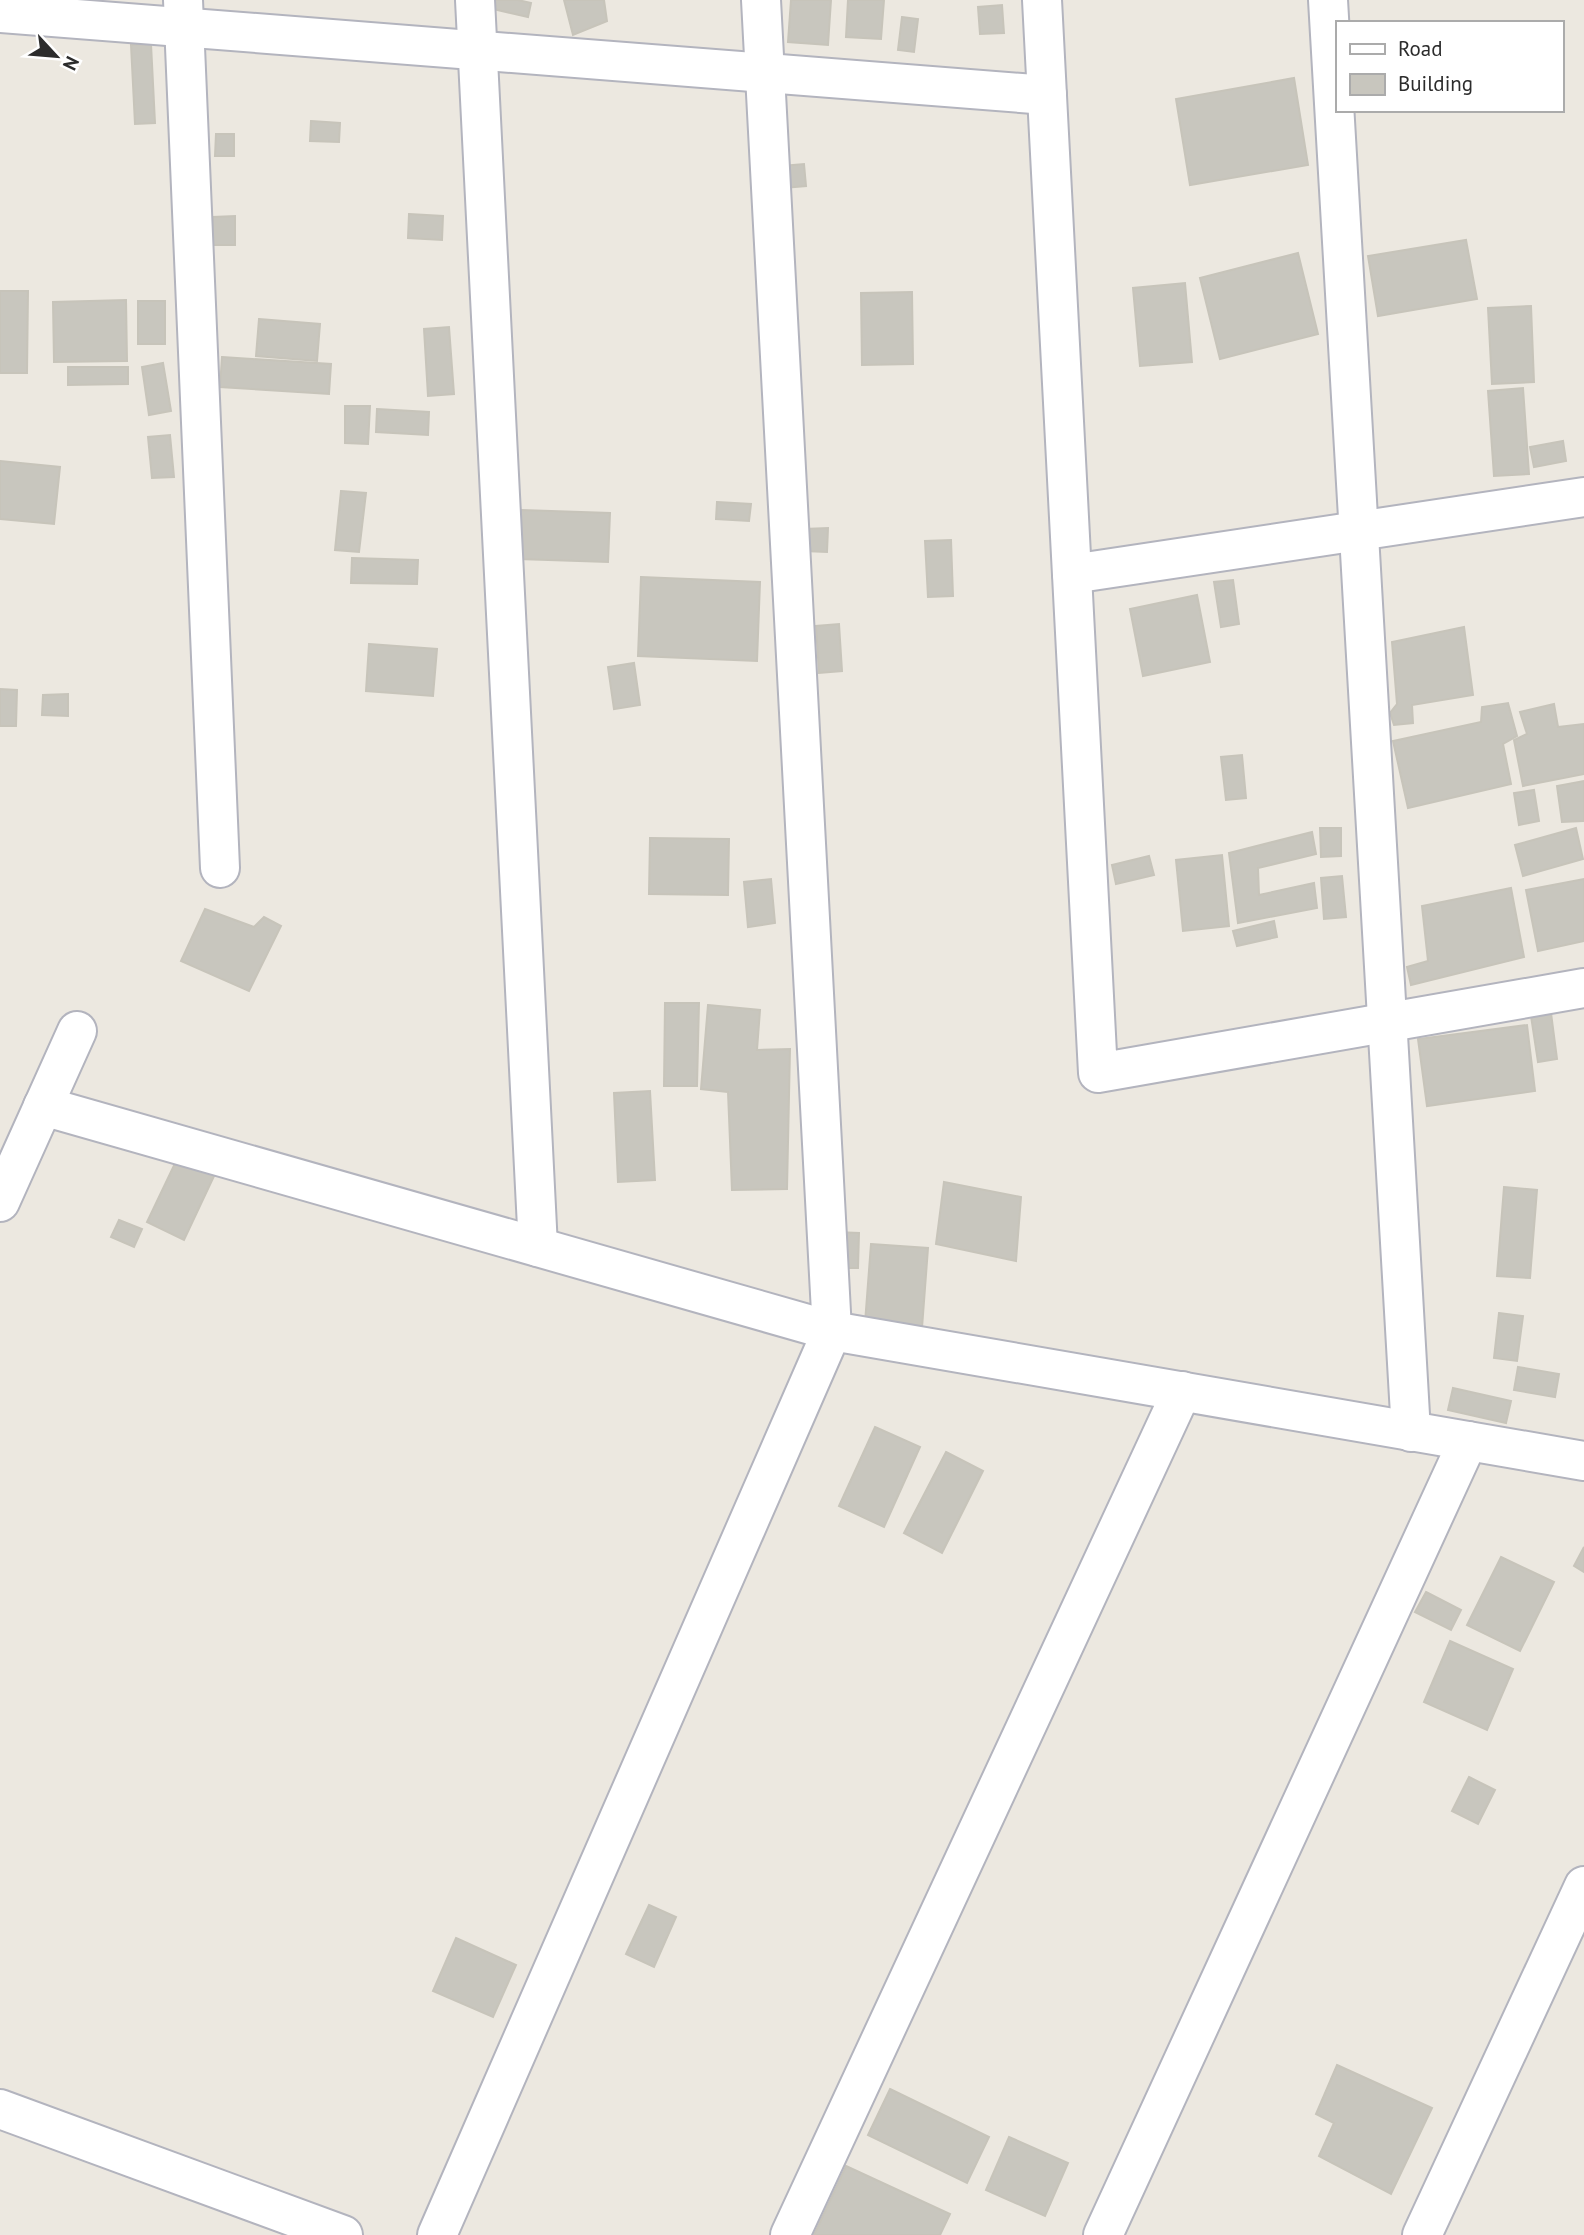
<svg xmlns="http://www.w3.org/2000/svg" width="1584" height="2235" font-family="'PT Sans',sans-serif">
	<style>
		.building { fill: #c8c6be; stroke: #c7c4ba; stroke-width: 2 }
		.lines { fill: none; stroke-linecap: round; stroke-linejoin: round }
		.minor-casing { stroke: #b3b4be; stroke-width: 42 }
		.minor { stroke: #fff; stroke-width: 38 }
	</style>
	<rect width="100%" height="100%" fill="#ece8e0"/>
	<g class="building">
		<polygon points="495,0 518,0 531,3 528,17 493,9"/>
		<polygon points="564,0 604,0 607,21 573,35"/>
		<polygon points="791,0 831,0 828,45 788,42"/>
		<polygon points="848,0 884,0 881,39 846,37"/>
		<polygon points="1002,5 1004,33 980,34 978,7"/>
		<polygon points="902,17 918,19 914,52 898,50"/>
		<polygon points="151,44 155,123 135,124 131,45"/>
		<polygon points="1294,78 1308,165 1190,185 1176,99"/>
		<polygon points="311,121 340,123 339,142 310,141"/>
		<polygon points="216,134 234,134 234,156 215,156"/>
		<polygon points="804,164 806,186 784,188 782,166"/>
		<polygon points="409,214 443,216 442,240 408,238"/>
		<polygon points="235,216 235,245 213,245 213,217"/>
		<polygon points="1466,240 1477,299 1378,316 1368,256"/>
		<polygon points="1298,253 1318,334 1220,359 1200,278"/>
		<polygon points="1185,283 1192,362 1140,366 1133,288"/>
		<polygon points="0,291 28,291 27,373 0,373"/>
		<polygon points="912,292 913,364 862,365 861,293"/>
		<polygon points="126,300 127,361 54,362 53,302"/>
		<rect x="138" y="301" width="27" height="43"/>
		<polygon points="1531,306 1534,382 1492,384 1488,308"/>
		<polygon points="259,319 320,324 317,361 256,356"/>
		<polygon points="449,327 454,394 428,396 424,329"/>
		<polygon points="222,357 331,364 329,394 220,387"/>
		<polygon points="163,363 171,411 149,415 142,367"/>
		<polygon points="68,367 128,367 128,384 68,385"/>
		<polygon points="1523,388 1529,474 1494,476 1488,391"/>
		<polygon points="345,406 370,406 368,444 345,443"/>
		<polygon points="377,409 429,412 428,435 376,432"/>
		<polygon points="170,435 174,477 152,478 148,437"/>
		<polygon points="1563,441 1566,461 1534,467 1530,447"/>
		<polygon points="0,461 60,467 54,524 0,519"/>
		<polygon points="341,491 366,493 359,552 335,550"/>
		<polygon points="717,502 751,504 749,521 716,519"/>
		<polygon points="521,510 610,513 608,562 519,559"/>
		<polygon points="828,528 827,552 804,551 804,529"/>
		<polygon points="951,540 953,596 928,597 925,541"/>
		<polygon points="352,558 418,560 417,584 351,583"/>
		<polygon points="641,577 760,582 757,661 638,656"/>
		<polygon points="1233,580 1239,624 1221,627 1214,582"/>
		<polygon points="1197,595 1210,662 1143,676 1130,609"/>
		<polygon points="839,624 842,671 819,673 816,626"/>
		<polygon points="1464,627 1473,695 1412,705 1413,723 1394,725 1390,713 1397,704 1392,642"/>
		<polygon points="369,644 437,649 433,696 366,691"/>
		<polygon points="634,663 640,705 614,709 608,667"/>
		<polygon points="0,689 17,690 16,726 0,726"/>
		<polygon points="68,694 68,716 42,715 43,695"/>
		<polygon points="1508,703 1517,736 1503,744 1511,784 1408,808 1393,741 1481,722 1482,707"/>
		<polygon points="1554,704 1558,727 1584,724 1584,774 1523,786 1514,740 1527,734 1520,712"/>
		<polygon points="1242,755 1246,798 1226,800 1221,757"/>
		<polygon points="1584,781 1584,821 1562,822 1557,786"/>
		<polygon points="1534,790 1539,821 1519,825 1514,793"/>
		<polygon points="1320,828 1341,828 1341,856 1321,857"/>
		<polygon points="1576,828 1583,859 1523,876 1515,845"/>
		<polygon points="1312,832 1316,854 1258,868 1259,895 1314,883 1317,908 1238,923 1229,853"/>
		<polygon points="650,838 729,839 728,895 649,894"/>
		<polygon points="1222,855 1229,926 1183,931 1176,860"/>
		<polygon points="1149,856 1154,875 1116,884 1112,865"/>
		<polygon points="1342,876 1346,917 1324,919 1321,878"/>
		<polygon points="771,879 775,923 748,927 744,882"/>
		<polygon points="1584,879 1584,941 1538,951 1526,890"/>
		<polygon points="1511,888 1524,957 1411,985 1407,967 1428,961 1422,906"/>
		<polygon points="205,909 254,927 264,917 281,926 249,991 181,961"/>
		<polygon points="1274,921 1277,937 1237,946 1233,931"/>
		<polygon points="665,1003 699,1003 697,1086 664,1086"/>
		<polygon points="708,1005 760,1010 757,1050 790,1049 787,1189 732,1190 728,1092 701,1089"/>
		<polygon points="1551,1013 1557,1059 1538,1062 1531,1016"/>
		<polygon points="1527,1025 1535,1091 1427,1106 1418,1039"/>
		<polygon points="650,1091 655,1180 618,1182 614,1093"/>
		<polygon points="178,1157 215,1174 184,1240 147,1222"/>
		<polygon points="944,1182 1021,1197 1016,1261 936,1244"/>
		<polygon points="1504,1187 1537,1190 1530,1278 1497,1276"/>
		<polygon points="119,1220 142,1229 134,1247 111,1237"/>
		<polygon points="835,1232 859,1233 858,1268 834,1268"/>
		<polygon points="871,1244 928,1248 922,1328 865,1323"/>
		<polygon points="1499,1313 1523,1316 1517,1361 1494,1358"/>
		<polygon points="1518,1367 1559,1374 1555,1397 1514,1390"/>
		<polygon points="1453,1388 1511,1401 1506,1423 1448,1410"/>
		<polygon points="875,1427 920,1447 884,1527 839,1506"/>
		<polygon points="946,1452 983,1471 942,1553 904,1533"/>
		<polygon points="1584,1547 1584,1572 1574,1566"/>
		<polygon points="1501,1557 1554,1582 1520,1651 1467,1625"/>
		<polygon points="1426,1592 1461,1610 1451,1630 1415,1612"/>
		<polygon points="1450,1641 1513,1669 1487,1730 1424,1702"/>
		<polygon points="1469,1777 1495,1790 1478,1824 1452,1811"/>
		<polygon points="649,1905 676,1917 654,1967 626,1954"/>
		<polygon points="456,1938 516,1965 493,2017 433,1991"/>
		<polygon points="1337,2065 1432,2108 1391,2194 1319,2156 1334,2123 1316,2114"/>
		<polygon points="890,2089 989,2137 967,2183 868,2135"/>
		<polygon points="1009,2137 1068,2163 1045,2216 986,2190"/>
		<polygon points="846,2166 950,2214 940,2235 814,2235"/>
	</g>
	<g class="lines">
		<defs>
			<g id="minor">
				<polyline points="183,0 220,868"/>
				<polyline points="475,0 538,1247"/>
				<polyline points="1042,0 1098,1073 1584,988"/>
				<polyline points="1328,0 1411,1432"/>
				<polyline points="0,13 1047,95"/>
				<polyline points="1072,574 1584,497"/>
				<polyline points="43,1106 832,1331 1584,1461"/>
				<polyline points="0,1202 77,1031"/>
				<polyline points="0,2109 343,2235"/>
				<polyline points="437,2235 832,1331 761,0"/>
				<polyline points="790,2235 1182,1391"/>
				<polyline points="1103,2235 1468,1441"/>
				<polyline points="1422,2235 1584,1886"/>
			</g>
		</defs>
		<use href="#minor" class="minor-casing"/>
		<use href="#minor" class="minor"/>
	</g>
	<rect x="1336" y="21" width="228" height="91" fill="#ffffff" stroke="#ababab" stroke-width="2"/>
	<rect x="1350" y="44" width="35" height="10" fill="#ffffff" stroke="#ababab" stroke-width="2"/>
	<text x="1398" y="56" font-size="21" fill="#2c2c2c">Road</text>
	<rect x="1350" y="74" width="35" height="21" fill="#c8c6be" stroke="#ababab" stroke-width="2"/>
	<text x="1398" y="91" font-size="21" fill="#2c2c2c">Building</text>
	<g transform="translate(56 56) rotate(116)" stroke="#ffffff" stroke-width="5" paint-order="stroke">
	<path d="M0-5L12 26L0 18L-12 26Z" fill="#2c2c2c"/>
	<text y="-10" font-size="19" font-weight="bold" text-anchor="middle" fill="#2c2c2c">N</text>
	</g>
</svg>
